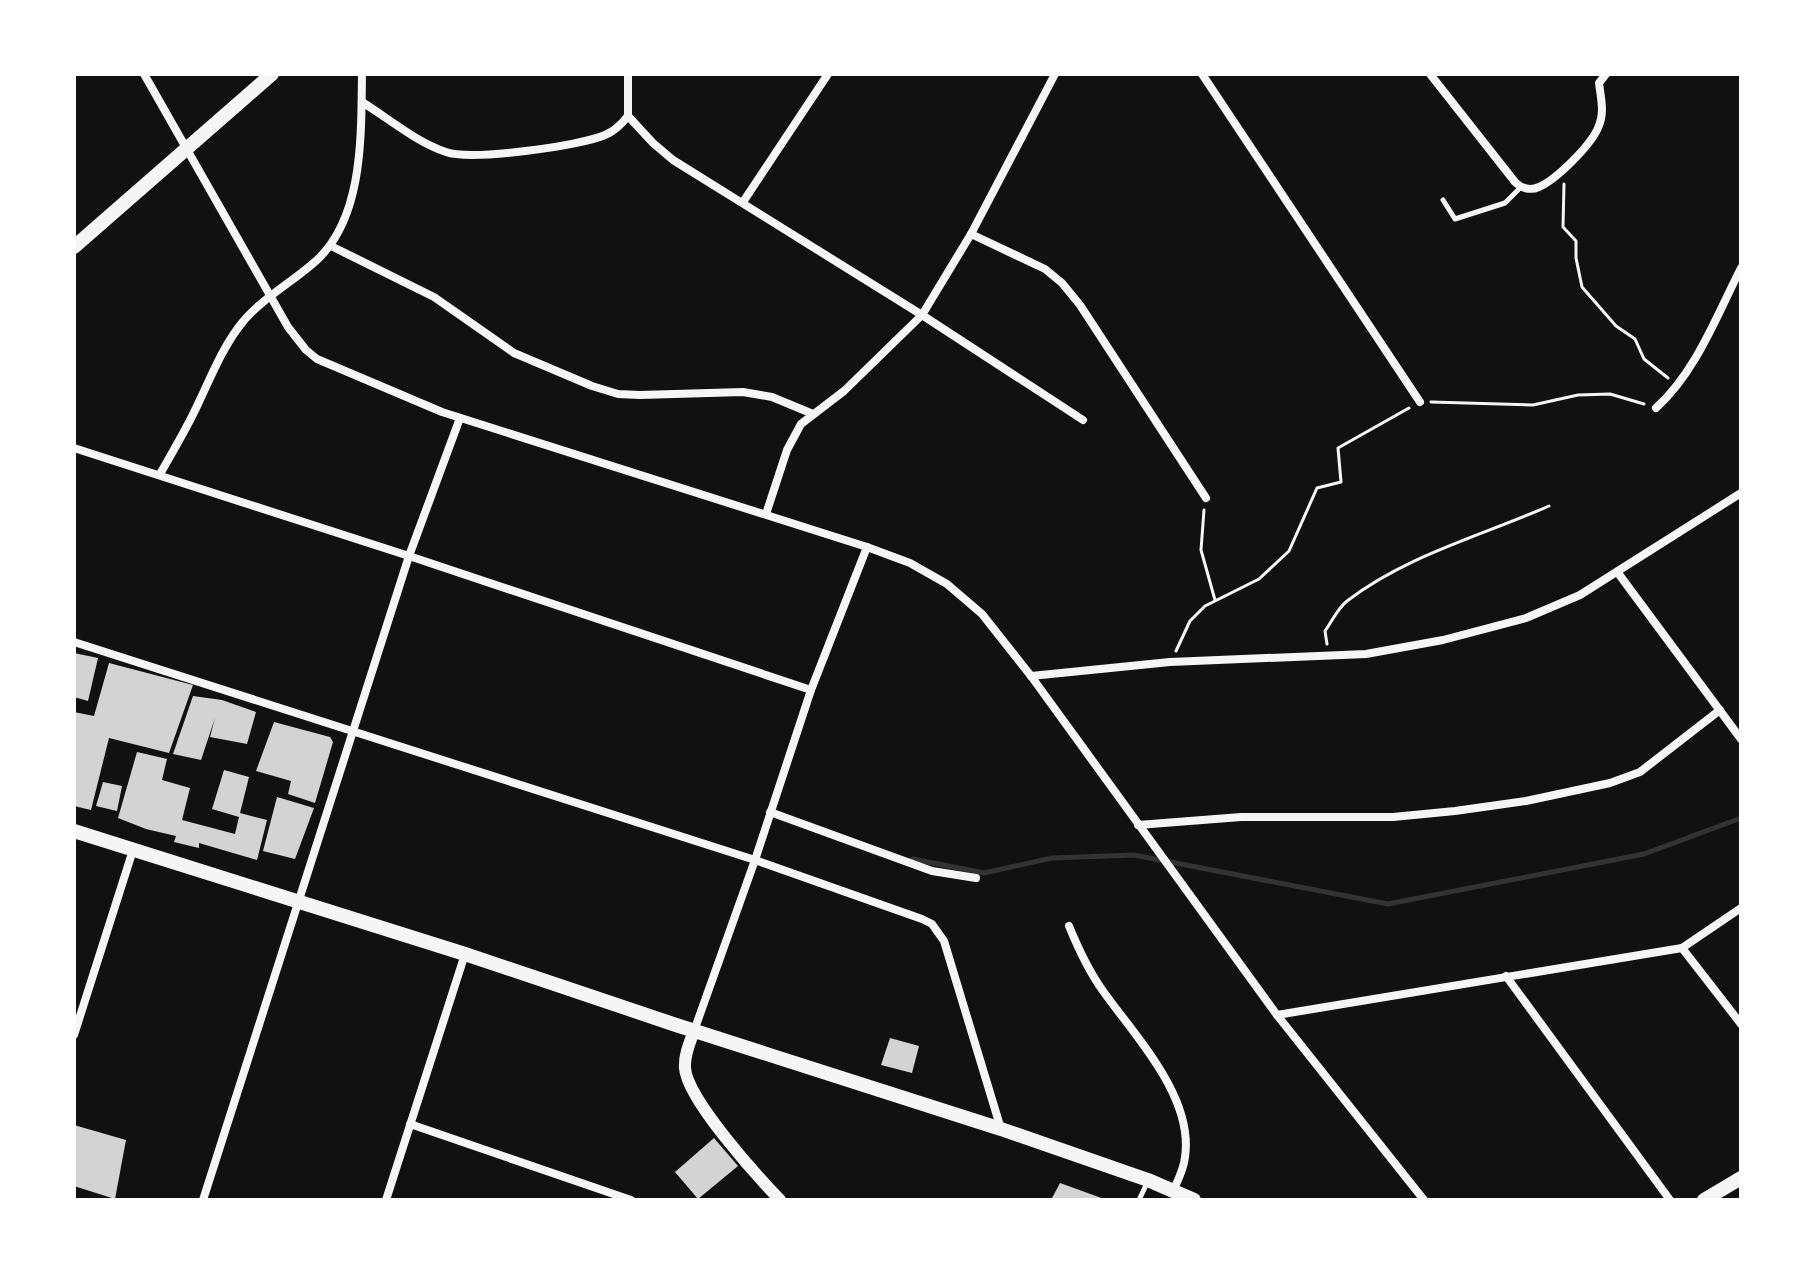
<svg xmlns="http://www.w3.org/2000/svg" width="1815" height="1274" font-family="'Noto Sans',sans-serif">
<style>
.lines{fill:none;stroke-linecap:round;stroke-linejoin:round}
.stream{stroke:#333;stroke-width:5}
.building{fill:#d3d3d3}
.path{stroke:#f5f5f5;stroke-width:3}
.service{stroke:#f5f5f5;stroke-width:5}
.minor{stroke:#f5f5f5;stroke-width:8}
.tertiary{stroke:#f5f5f5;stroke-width:12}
.secondary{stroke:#f5f5f5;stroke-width:14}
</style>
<rect width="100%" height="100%" fill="#111"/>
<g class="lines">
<polyline class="stream" points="913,859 984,873 1052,858 1134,855 1388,904 1644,854 1741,818"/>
</g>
<g class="building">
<polygon points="74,653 98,658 88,701 74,697"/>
<polygon points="109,663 193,685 169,753 109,738 91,810 74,806 74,712 94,716"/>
<polygon points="193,696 222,700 256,712 247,744 210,737 215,718 201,760 173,754"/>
<polygon points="274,722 330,737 333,742 315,803 288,794 291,781 256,771"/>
<polygon points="137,752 167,759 162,780 190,788 182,820 235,834 239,817 212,809 224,770 249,777 240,813 267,820 257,860 199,843 199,848 174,842 176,836 146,829 118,818"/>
<polygon points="103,782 122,786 117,811 96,806"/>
<polygon points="277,797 314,808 295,859 263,851"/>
<polygon points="890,1038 919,1046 912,1073 881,1065"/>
<polygon points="74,1125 126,1140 115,1199 74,1186"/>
<polygon points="714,1138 738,1166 698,1199 675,1172"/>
<polygon points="1060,1183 1107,1200 1051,1200"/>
</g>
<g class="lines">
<g class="path">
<polyline points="1564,184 1563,227 1576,241 1576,258 1582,287 1616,326 1635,339 1644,359 1668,378"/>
<polyline points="1431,402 1533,405 1578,395 1610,394 1644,404"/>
<polyline points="1204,510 1201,550 1215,600"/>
<path d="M1327,644L1325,631C1332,621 1338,608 1347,601C1407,555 1481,536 1549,506"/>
<polyline points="1176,651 1190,621 1205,606 1259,579 1289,551 1317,488 1341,482 1338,448 1409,408"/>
</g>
<g class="service">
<polyline points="1443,200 1455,219 1505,203 1521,187"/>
<polyline points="1139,1200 1148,1181"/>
</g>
<g class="minor">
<polyline points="144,74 288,327 306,350 317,359 442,412 867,547 910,563 947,584 982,614 1031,676 1277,1015 1424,1200"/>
<polyline points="628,74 628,116 653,143 673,160 922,315 1083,420"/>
<polyline points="1202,74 1420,402"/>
<path d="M1430,74L1515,182C1521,188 1530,191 1539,187C1557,179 1590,146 1598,128C1605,113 1601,99 1599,83L1606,74"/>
<path d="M362,102C388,118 416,142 446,152C471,161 580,146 605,135C615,131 621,125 628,116"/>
<polyline points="743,202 828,74"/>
<polyline points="971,234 1045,269 1062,283 1080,305 1206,498"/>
<polyline points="331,246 434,297 514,353 592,386 618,394 640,395 743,392 772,397 813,414"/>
<path d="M1656,408C1696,372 1717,315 1741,268"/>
<polyline points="74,448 409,556 811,690"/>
<path d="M160,474C173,451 187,428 198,404C210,379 221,351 238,328C258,300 292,283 317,260C364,216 361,134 362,74"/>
<polyline points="766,514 787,450 801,424 844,391 922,315 971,234 1055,74"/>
<polyline points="1618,573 1741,739"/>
<polyline points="74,642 755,860 922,919 932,924 944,941 1001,1129"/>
<polyline points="1031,676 1170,662 1366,654 1443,640 1526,618 1580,595 1741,493"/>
<polyline points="770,812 932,871 976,878"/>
<polyline points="1138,825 1241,817 1393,817 1455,811 1526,801 1610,783 1640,772 1720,710"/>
<path d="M1069,926C1078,948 1088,970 1103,991C1135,1036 1194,1097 1185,1157C1184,1169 1178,1180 1173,1191"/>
<polyline points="1682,948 1741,1024"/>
<polyline points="1506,976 1670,1200"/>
<polyline points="1277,1015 1682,948 1741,908"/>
<polyline points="694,1031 755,860 811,690 867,547"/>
<polyline points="74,1035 133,850"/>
<polyline points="410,1124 631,1200"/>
<polyline points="203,1200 409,556 460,418"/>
<polyline points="386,1200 465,954"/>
</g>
<path class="tertiary" d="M694,1031C690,1042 684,1055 685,1068C687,1099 757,1176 780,1200"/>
<g class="secondary">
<polyline points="74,247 272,74"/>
<polyline points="74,831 465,954 673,1024 1001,1129 1148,1180 1194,1200"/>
<polyline points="1704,1200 1741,1178"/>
</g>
</g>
<rect width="1815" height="1274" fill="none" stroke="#ffffff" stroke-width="152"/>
</svg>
